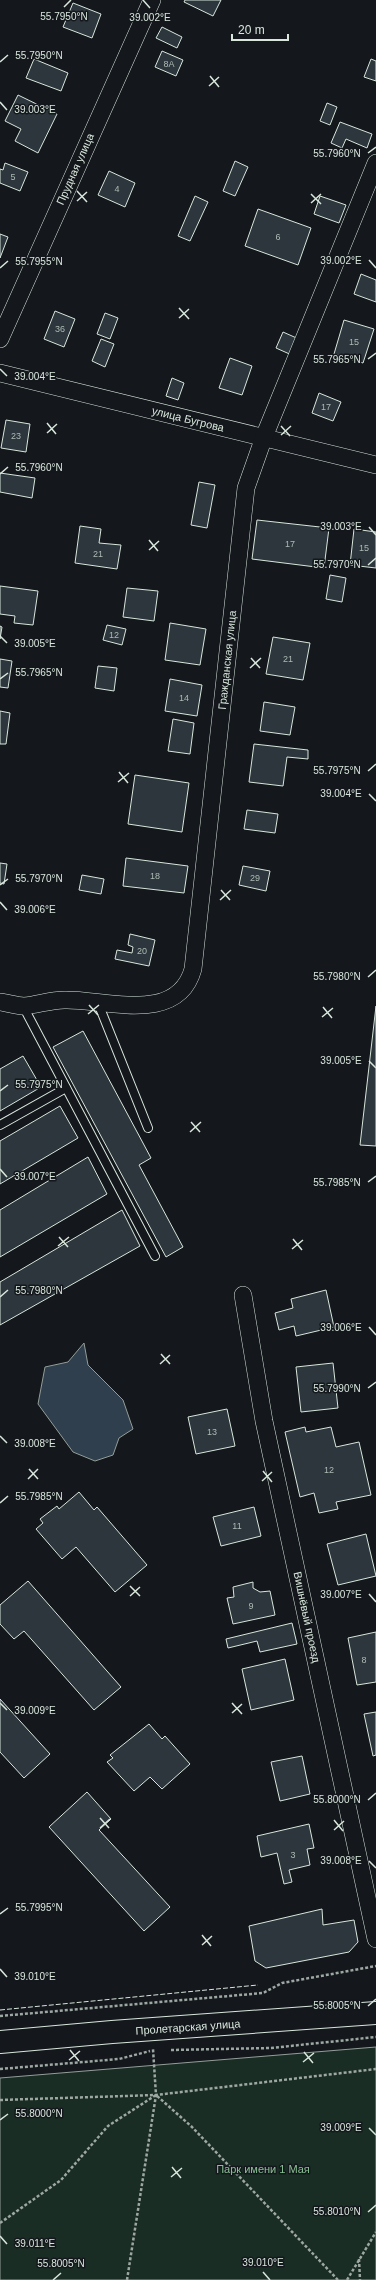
<svg xmlns="http://www.w3.org/2000/svg" width="376" height="2280" font-family="Arial,sans-serif">
<style>
.green{fill:#1a2d24;stroke:#939e99}
.water{fill:#2f3f4d;stroke:#939e99}
.building{fill:#2c363c;stroke:#d8e6dc}
.lines{fill:none;stroke-linecap:round;stroke-linejoin:round}
.lane-casing{stroke:#d8e6dc;stroke-width:10}
.street-casing{stroke:#d8e6dc;stroke-width:18}
.secondary-casing{stroke:#d8e6dc;stroke-width:24}
.path{stroke:#9da8a2;stroke-width:2.5;stroke-dasharray:3 2;stroke-linecap:butt}
.lane{stroke:#14181c;stroke-width:8}
.street{stroke:#14181c;stroke-width:17}
.secondary{stroke:#14181c;stroke-width:22}
.fence{stroke:#d8e6dc;stroke-width:1;stroke-dasharray:5 2;stroke-linecap:butt}
.ticks{fill:none;stroke:#d8e6dc;stroke-width:1.5}
.labels{text-anchor:middle;dominant-baseline:central;stroke-width:3;stroke-linejoin:round;paint-order:stroke}
.number-label{font-size:9px;fill:#adbab4}
.street-label{font-size:11px;fill:#d8e6dc;stroke:#14181c}
.park-label{font-size:11px;fill:#8ac095;stroke:#14181c}
.ticks-label{font-size:10px;text-anchor:middle;fill:#d8e6dc;stroke:#14181c;stroke-width:3;stroke-linejoin:round;paint-order:stroke}
</style>
<rect width="100%" height="100%" fill="#14181c"/>
<polygon class="green" points="376,2047 376,2280 0,2280 0,2078"/>
<polygon class="water" points="84,1343 88,1365 123,1400 133,1429 119,1438 113,1455 95,1461 73,1452 38,1404 45,1367 68,1362"/>
<g class="building">
<polygon points="185,0 221,0 213,16 184,2"/>
<polygon points="73,3 101,14 92,38 63,27"/>
<polygon points="162,27 182,37 177,48 156,38"/>
<polygon points="162,51 183,60 176,76 155,67"/>
<polygon points="34,59 68,73 61,91 26,78"/>
<polygon points="371,59 376,61 376,81 364,77"/>
<polygon points="18,95 57,114 38,153 15,141 21,129 5,121"/>
<polygon points="327,103 337,107 330,125 320,121"/>
<polygon points="340,122 372,134 367,148 346,139 342,148 331,143"/>
<polygon points="235,161 248,167 235,196 223,191"/>
<polygon points="5,163 28,172 20,191 0,183 0,169 3,170"/>
<polygon points="109,171 135,183 125,207 98,195"/>
<polygon points="195,196 208,202 190,241 178,236"/>
<polygon points="320,196 346,205 339,223 314,214"/>
<polygon points="258,209 311,228 298,265 245,246"/>
<polygon points="0,234 8,237 0,258"/>
<polygon points="361,274 376,280 376,302 354,294"/>
<polygon points="55,311 75,319 64,347 44,339"/>
<polygon points="105,313 118,318 110,339 97,334"/>
<polygon points="344,320 374,329 363,363 334,354"/>
<polygon points="283,332 301,340 294,356 276,348"/>
<polygon points="101,339 114,344 105,367 92,361"/>
<polygon points="230,358 252,366 242,395 219,388"/>
<polygon points="172,378 184,383 178,400 166,396"/>
<polygon points="319,393 341,402 333,421 312,413"/>
<polygon points="6,420 30,424 26,452 1,448"/>
<polygon points="0,473 35,478 32,498 0,492"/>
<polygon points="199,482 215,485 207,528 191,525"/>
<polygon points="257,520 329,528 324,568 252,559"/>
<polygon points="80,526 101,529 99,543 121,545 117,569 75,563"/>
<polygon points="354,529 376,532 376,568 350,565"/>
<polygon points="330,575 346,578 342,602 326,599"/>
<polygon points="0,586 38,591 33,625 14,623 15,616 0,614"/>
<polygon points="127,588 158,591 154,621 123,617"/>
<polygon points="170,623 206,629 200,665 165,660"/>
<polygon points="107,625 126,629 122,645 103,640"/>
<polygon points="0,626 2,627 0,639"/>
<polygon points="273,637 310,643 303,680 266,674"/>
<polygon points="0,659 12,661 8,688 0,687"/>
<polygon points="98,666 117,668 114,691 95,688"/>
<polygon points="170,679 202,685 197,716 165,711"/>
<polygon points="264,702 295,707 290,735 260,731"/>
<polygon points="0,711 10,713 6,744 0,744"/>
<polygon points="173,719 194,723 190,754 168,751"/>
<polygon points="254,744 308,750 308,759 287,757 283,786 249,782"/>
<polygon points="135,775 189,783 182,832 128,824"/>
<polygon points="247,810 278,814 275,833 244,829"/>
<polygon points="126,858 188,866 184,893 123,886"/>
<polygon points="0,863 7,864 4,884 0,883"/>
<polygon points="243,866 270,871 266,891 239,885"/>
<polygon points="82,875 104,879 101,894 79,890"/>
<polygon points="130,934 155,940 149,966 115,959 117,950 132,953 133,947 128,945"/>
<polygon points="376,1006 376,1146 360,1145"/>
<polygon points="83,1031 151,1158 139,1165 183,1247 166,1257 53,1047"/>
<polygon points="23,1056 41,1087 0,1111 0,1069"/>
<polygon points="60,1106 78,1138 0,1184 0,1141"/>
<polygon points="88,1157 107,1194 0,1257 0,1210"/>
<polygon points="122,1210 140,1246 0,1325 0,1282"/>
<polygon points="326,1290 334,1327 296,1336 294,1326 279,1330 275,1313 293,1308 291,1299"/>
<polygon points="333,1363 338,1408 301,1412 296,1367"/>
<polygon points="227,1409 235,1446 196,1454 188,1417"/>
<polygon points="305,1427 306,1432 331,1427 336,1447 359,1442 371,1495 336,1502 338,1509 319,1513 314,1493 300,1497 285,1432"/>
<polygon points="79,1492 94,1510 97,1507 147,1565 115,1592 76,1547 62,1559 36,1529 43,1523 40,1519 57,1506 59,1509"/>
<polygon points="254,1507 261,1536 221,1546 213,1517"/>
<polygon points="366,1534 376,1576 338,1585 327,1544"/>
<polygon points="28,1581 121,1687 94,1710 24,1631 14,1639 0,1624 0,1605"/>
<polygon points="253,1582 253,1588 260,1592 270,1591 275,1615 233,1624 227,1598 234,1597 233,1587"/>
<polygon points="292,1623 297,1644 260,1652 257,1641 228,1648 226,1639"/>
<polygon points="376,1632 376,1682 357,1685 348,1638"/>
<polygon points="285,1659 294,1700 251,1710 242,1669"/>
<polygon points="0,1699 50,1754 24,1778 0,1752"/>
<polygon points="376,1712 376,1755 373,1756 364,1714"/>
<polygon points="149,1724 162,1739 165,1736 190,1764 162,1789 150,1777 134,1791 107,1762 113,1758 110,1755"/>
<polygon points="302,1756 310,1794 280,1801 271,1762"/>
<polygon points="87,1792 111,1819 99,1830 170,1907 144,1931 49,1827"/>
<polygon points="309,1824 314,1848 307,1849 310,1865 289,1870 292,1882 284,1884 277,1853 261,1857 257,1836"/>
<polygon points="322,1909 323,1925 354,1920 358,1942 349,1952 266,1968 255,1961 249,1926"/>
</g>
<g class="lines">
<defs>
<g id="lane">
<polyline points="98,1003 148,1128"/>
<polyline points="23,1006 155,1256"/>
<polyline points="0,1125 66,1088"/>
</g>
<g id="street">
<polyline points="0,339 152,0"/>
<polyline points="0,373 376,465"/>
<path d="M0,1002C8,1003 17,1006 24,1006C38,1005 53,999 67,1000C108,1000 178,1024 193,969L246,488L264,437L376,163"/>
<polyline points="243,1295 264,1421 376,1939"/>
</g>
<polyline id="secondary" points="0,2042 112,2032 376,2013"/>
</defs>
<use href="#lane" class="lane-casing"/>
<use href="#street" class="street-casing"/>
<use href="#secondary" class="secondary-casing"/>
<g class="path">
<polyline points="0,2016 263,1993 282,1983 376,1966"/>
<polyline points="171,2050 271,2048 376,2037"/>
<polyline points="0,2069 119,2059 150,2051"/>
<polyline points="0,2100 156,2095 376,2069"/>
<polyline points="0,2223 61,2180 108,2126 156,2095 192,2127 338,2280"/>
<polyline points="359,2259 360,2280"/>
<polyline points="127,2280 156,2095 153,2049"/>
<polyline points="347,2280 376,2232"/>
</g>
<use href="#lane" class="lane"/>
<use href="#street" class="street"/>
<use href="#secondary" class="secondary"/>
<polyline class="fence" points="0,2010 258,1985"/>
</g>
<path class="ticks" d="M143,0L150,8M64,7L71,0M0,62L8,55M210,76L219,87M209,86L219,77M0,102L7,110M368,153L376,147M77,191L87,202M311,194L321,204M77,201L87,192M311,203L321,194M369,260L376,268M0,268L8,261M179,308L189,319M179,318L189,309M368,359L376,353M0,369L7,376M47,423L56,434M281,426L290,436M47,433L57,424M281,435L291,426M0,474L8,467M369,527L376,535M149,540L158,551M149,550L159,541M368,565L376,558M0,636L7,643M251,658L260,668M250,668L261,658M0,679L8,673M368,771L376,764M119,772L128,783M118,782L129,773M369,794L376,801M0,885L8,879M221,890L230,900M220,900L231,890M0,902L7,910M368,977L376,970M89,1005L98,1015M323,1007L332,1018M88,1014L99,1005M322,1017L333,1008M369,1061L376,1068M0,1091L8,1085M191,1122L200,1132M190,1132L201,1122M0,1169L7,1177M368,1182L376,1176M59,1237L68,1247M293,1239L302,1250M58,1246L69,1237M292,1249L303,1240M0,1297L8,1290M369,1327L376,1335M161,1354L170,1364M160,1364L170,1355M368,1388L376,1382M0,1436L7,1443M29,1469L38,1479M263,1471L272,1482M28,1479L38,1469M262,1481L272,1472M0,1503L8,1496M130,1586L140,1596M369,1594L376,1602M130,1596L140,1587M0,1703L7,1710M232,1703L242,1714M232,1713L242,1704M368,1800L376,1793M100,1818L109,1828M334,1820L343,1831M100,1828L110,1819M334,1830L344,1821M369,1861L376,1868M0,1914L8,1908M202,1935L211,1946M202,1945L212,1936M0,1969L7,1977M368,2006L376,1999M70,2050L79,2061M304,2052L313,2063M69,2060L80,2051M303,2062L314,2053M0,2120L8,2114M369,2128L376,2135M172,2167L181,2178M171,2177L182,2168M368,2212L376,2205M0,2236L7,2244M263,2272L270,2280M53,2280L61,2273"/>
<g class="labels">
<g class="number-label">
<text x="169" y="64">8А</text>
<text x="13" y="177">5</text>
<text x="117" y="189">4</text>
<text x="278" y="237">6</text>
<text x="60" y="329">36</text>
<text x="354" y="342">15</text>
<text x="326" y="407">17</text>
<text x="16" y="436">23</text>
<text x="290" y="544">17</text>
<text x="364" y="548">15</text>
<text x="98" y="554">21</text>
<text x="114" y="635">12</text>
<text x="288" y="659">21</text>
<text x="184" y="698">14</text>
<text x="155" y="876">18</text>
<text x="255" y="878">29</text>
<text x="142" y="951">20</text>
<text x="212" y="1432">13</text>
<text x="329" y="1470">12</text>
<text x="237" y="1526">11</text>
<text x="251" y="1606">9</text>
<text x="364" y="1660">8</text>
<text x="293" y="1855">3</text>
</g>
<g class="street-label">
<text transform="translate(75 169) rotate(-66)">Прудная улица</text>
<text transform="translate(188 419) rotate(14)">улица Бугрова</text>
<text transform="translate(227 660) rotate(-84)">Гражданская улица</text>
<text transform="translate(307 1617) rotate(78)">Вишнёвый проезд</text>
<text transform="translate(188 2027) rotate(-4)">Пролетарская улица</text>
</g>
<g class="park-label">
<text x="263" y="2169">Парк имени 1 Мая</text>
</g>
</g>
<g class="ticks-label">
<text x="64" y="20">55.7950°N</text>
<text x="150" y="21">39.002°E</text>
<text x="39" y="59">55.7950°N</text>
<text x="35" y="113">39.003°E</text>
<text x="337" y="157">55.7960°N</text>
<text x="341" y="264">39.002°E</text>
<text x="39" y="265">55.7955°N</text>
<text x="337" y="363">55.7965°N</text>
<text x="35" y="380">39.004°E</text>
<text x="39" y="471">55.7960°N</text>
<text x="341" y="530">39.003°E</text>
<text x="337" y="568">55.7970°N</text>
<text x="35" y="647">39.005°E</text>
<text x="39" y="676">55.7965°N</text>
<text x="337" y="774">55.7975°N</text>
<text x="341" y="797">39.004°E</text>
<text x="39" y="882">55.7970°N</text>
<text x="35" y="913">39.006°E</text>
<text x="337" y="980">55.7980°N</text>
<text x="341" y="1064">39.005°E</text>
<text x="39" y="1088">55.7975°N</text>
<text x="35" y="1180">39.007°E</text>
<text x="337" y="1186">55.7985°N</text>
<text x="39" y="1294">55.7980°N</text>
<text x="341" y="1331">39.006°E</text>
<text x="337" y="1392">55.7990°N</text>
<text x="35" y="1447">39.008°E</text>
<text x="39" y="1500">55.7985°N</text>
<text x="341" y="1598">39.007°E</text>
<text x="35" y="1714">39.009°E</text>
<text x="337" y="1803">55.8000°N</text>
<text x="341" y="1864">39.008°E</text>
<text x="39" y="1911">55.7995°N</text>
<text x="35" y="1980">39.010°E</text>
<text x="337" y="2009">55.8005°N</text>
<text x="39" y="2117">55.8000°N</text>
<text x="341" y="2131">39.009°E</text>
<text x="337" y="2215">55.8010°N</text>
<text x="35" y="2247">39.011°E</text>
<text x="263" y="2266">39.010°E</text>
<text x="61" y="2267">55.8005°N</text>
</g>
<path d="M232 34v6h56v-6" fill="none" stroke="#d8e6dc" stroke-width="2"/>
<text x="238" y="34" font-size="12" fill="#d8e6dc" stroke="#14181c" stroke-width="3" paint-order="stroke">20 m</text>
</svg>
